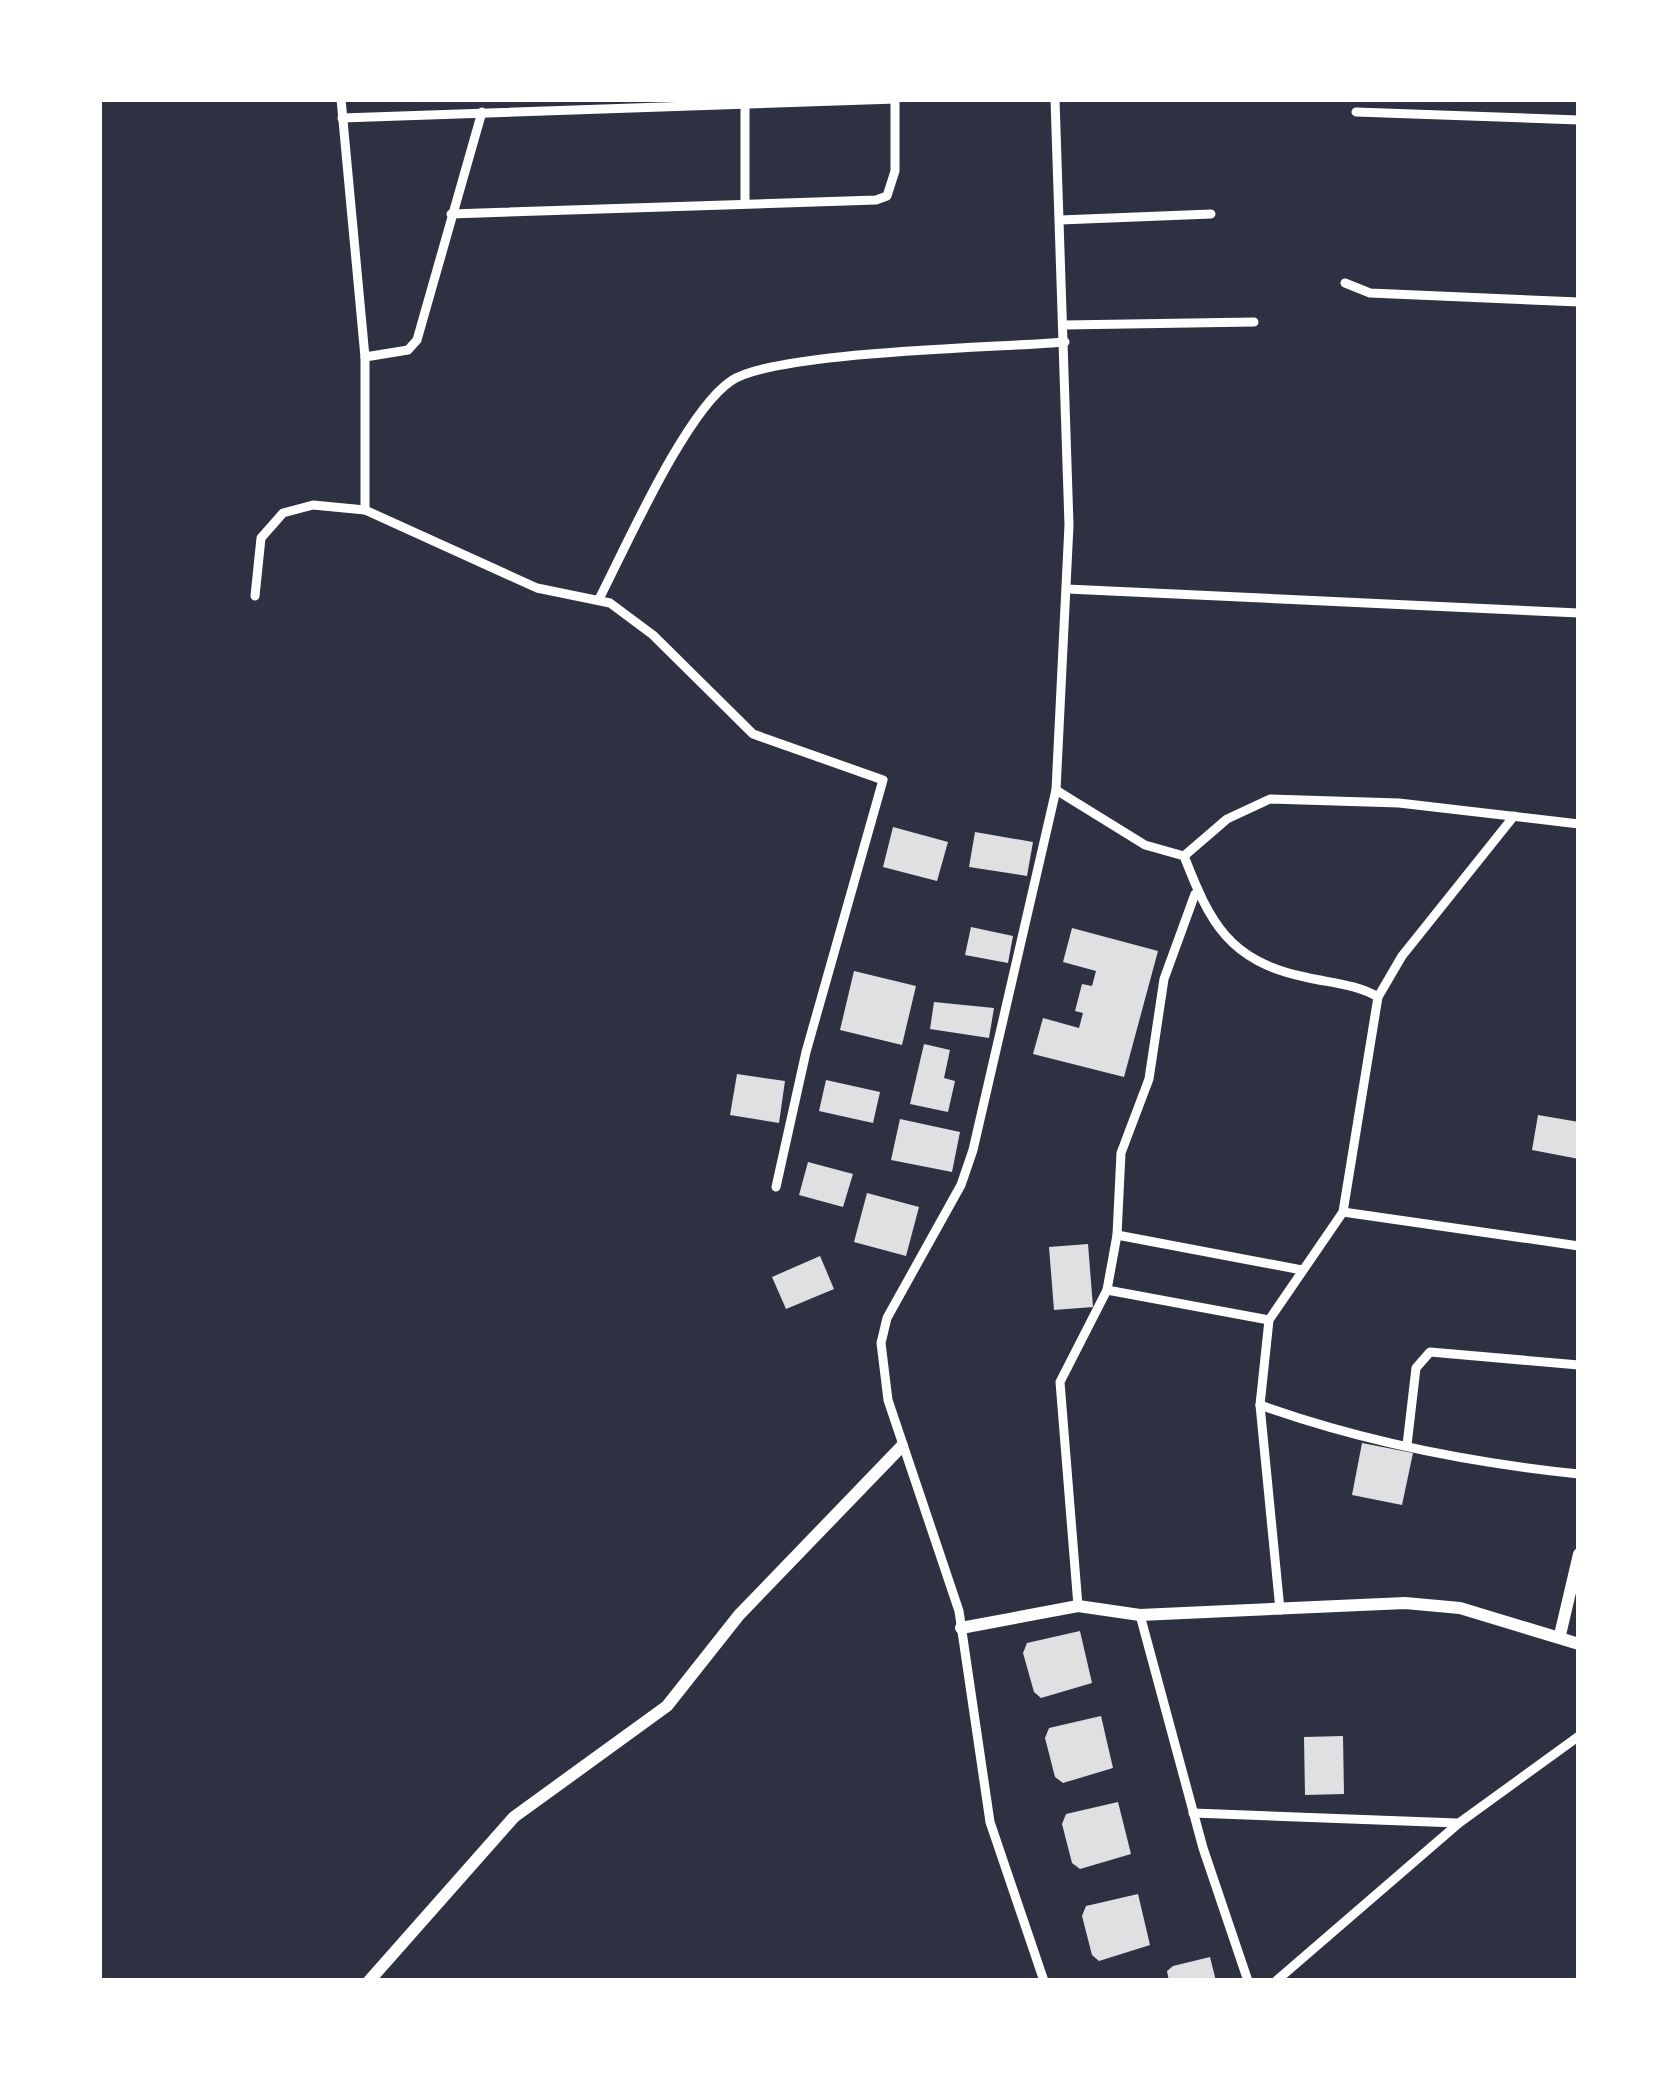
<svg xmlns="http://www.w3.org/2000/svg" width="1678" height="2080" font-family="'Roboto Condensed',sans-serif">
<style>
.building{fill:#e0e0e3}
.lines{fill:none;stroke-linecap:round;stroke-linejoin:round}
.minor{stroke:#fff;stroke-width:9}
.tertiary{stroke:#fff;stroke-width:12}
</style>
<rect width="100%" height="100%" fill="#2d3142"/>
<g class="building">
<polygon points="893,827 948,842 937,881 883,867"/>
<polygon points="975,832 1033,842 1027,876 969,867"/>
<polygon points="971,927 1013,936 1008,963 965,955"/>
<polygon points="1072,928 1158,951 1124,1077 1033,1054 1043,1018 1079,1028 1083,1013 1075,1011 1082,984 1092,986 1096,971 1063,962"/>
<polygon points="854,971 916,986 902,1045 840,1030"/>
<polygon points="934,1002 994,1008 989,1038 930,1029"/>
<polygon points="924,1044 950,1050 944,1078 955,1081 948,1112 910,1104"/>
<polygon points="737,1074 785,1081 779,1123 730,1115"/>
<polygon points="826,1080 880,1092 873,1123 819,1111"/>
<polygon points="1538,1115 1579,1122 1579,1159 1532,1150"/>
<polygon points="900,1119 960,1132 952,1172 891,1160"/>
<polygon points="808,1162 853,1174 843,1207 799,1195"/>
<polygon points="867,1193 919,1207 906,1256 854,1242"/>
<polygon points="1088,1244 1093,1307 1054,1310 1049,1247"/>
<polygon points="820,1256 834,1289 786,1309 772,1277"/>
<polygon points="1362,1443 1413,1453 1402,1505 1352,1495"/>
<polygon points="1080,1631 1092,1683 1041,1698 1034,1692 1023,1653 1027,1643"/>
<polygon points="1101,1716 1113,1768 1063,1783 1055,1777 1045,1738 1049,1728"/>
<polygon points="1343,1736 1344,1794 1305,1795 1304,1737"/>
<polygon points="1118,1802 1131,1854 1080,1869 1072,1863 1062,1824 1066,1814"/>
<polygon points="1138,1894 1150,1945 1099,1961 1092,1955 1082,1916 1086,1906"/>
<polygon points="1210,1957 1216,1981 1169,1981 1167,1971 1173,1966"/>
</g>
<g class="lines">
<g class="minor">
<polyline points="341,99 365,357 365,510"/>
<polyline points="745,105 745,203"/>
<polyline points="1356,112 1579,120"/>
<polyline points="342,118 896,99"/>
<polyline points="451,214 876,200 887,196 895,171 895,99"/>
<polyline points="1060,220 1211,214"/>
<polyline points="1345,283 1370,293 1579,302"/>
<polyline points="1064,325 1254,322"/>
<polyline points="365,357 408,350 417,340 482,112"/>
<polyline points="1067,589 1579,613"/>
<polyline points="255,596 261,538 283,513 313,505 365,510 537,588 610,603 653,635 753,734 883,780 806,1052 776,1187"/>
<path d="M599,599C626,547 685,412 731,381C775,351 999,348 1065,342"/>
<path d="M1056,790L1145,845L1184,856C1210,923 1229,961 1305,977C1330,983 1356,984 1378,997"/>
<polyline points="1184,856 1227,819 1270,799 1399,803 1579,824"/>
<polyline points="1343,1212 1579,1246"/>
<polyline points="1117,1235 1302,1270"/>
<polyline points="1107,1290 1269,1320"/>
<path d="M1260,1405C1361,1441 1472,1463 1579,1474"/>
<polyline points="1407,1445 1416,1368 1430,1352 1579,1365"/>
<polyline points="1078,1606 1060,1382 1107,1290 1117,1235 1121,1153 1149,1079 1164,979 1195,894"/>
<polyline points="1280,1610 1260,1405 1269,1320 1343,1212 1378,997 1402,956 1514,816"/>
<polyline points="1140,1615 1203,1848 1248,1981"/>
<polyline points="1193,1813 1457,1823"/>
<polyline points="1044,1981 990,1822 959,1611 888,1400 881,1343 887,1318 961,1185 973,1150 1056,790 1069,525 1055,99"/>
<polyline points="1276,1981 1459,1823 1579,1736"/>
</g>
<g class="tertiary">
<polyline points="961,1628 1078,1606 1140,1615 1405,1603 1460,1608 1579,1644"/>
<polyline points="1560,1635 1579,1554"/>
<polyline points="369,1981 514,1817 667,1706 739,1615 902,1446"/>
</g>
</g>
<rect width="1678" height="2080" fill="none" stroke="#ffffff" stroke-width="204"/>
</svg>
